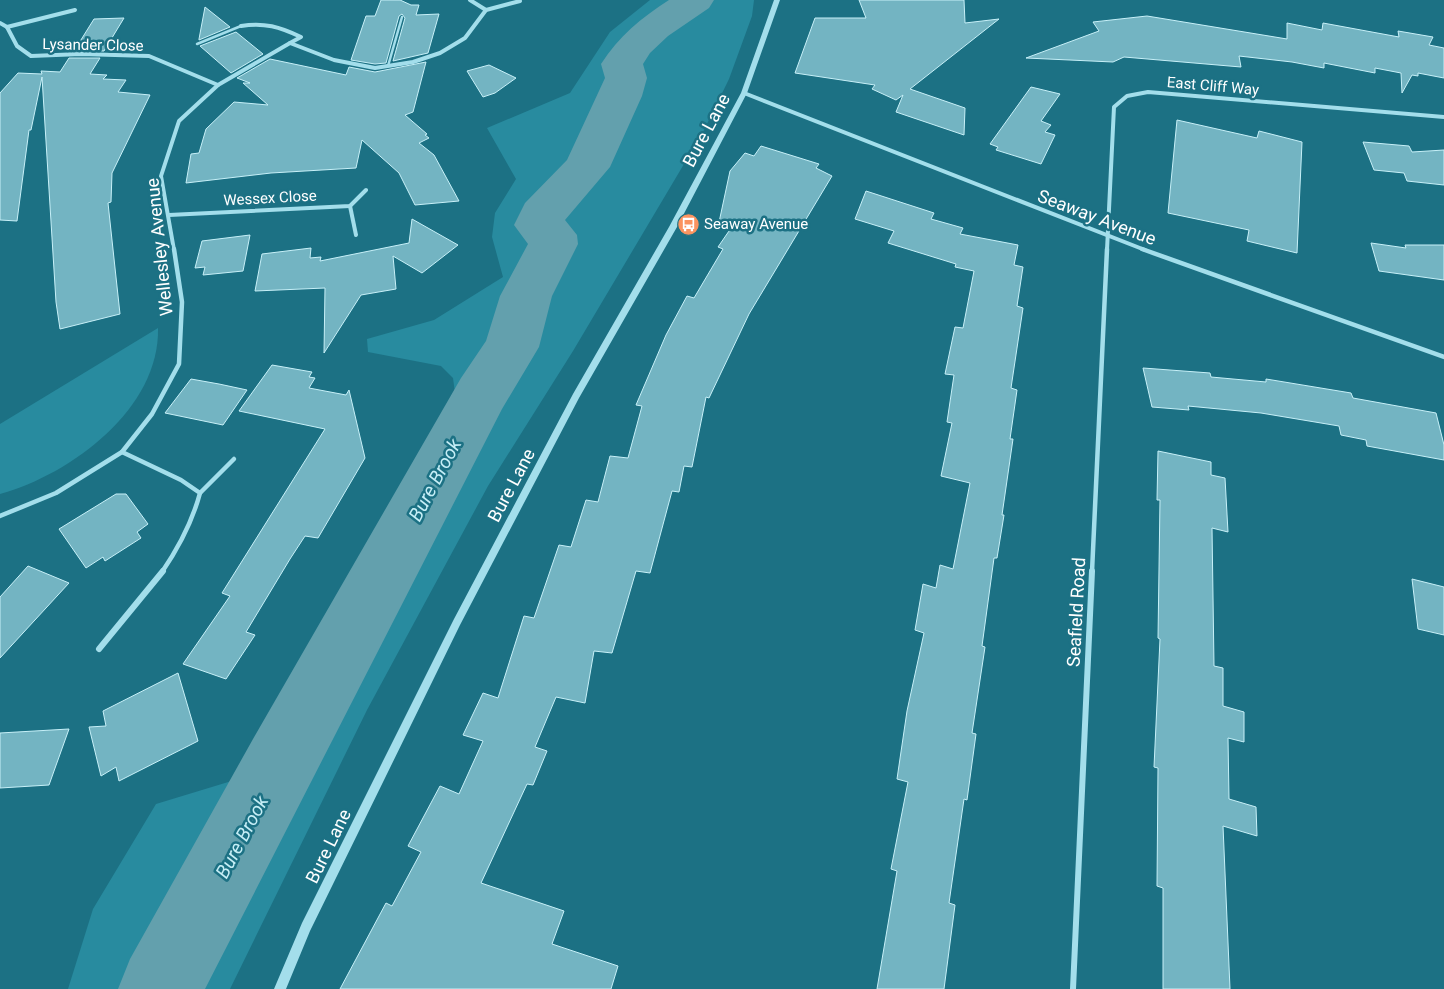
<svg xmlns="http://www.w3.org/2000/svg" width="1444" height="989" font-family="Roboto,sans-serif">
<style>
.green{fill:#288b9f}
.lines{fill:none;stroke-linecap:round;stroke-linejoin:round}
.river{fill:#63a0ad;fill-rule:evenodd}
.building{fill:#73b4c2;stroke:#c7f0f8}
.service{stroke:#a3deeb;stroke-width:2.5}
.minor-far2{stroke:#a3deeb;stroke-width:4}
.minor-far1{stroke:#a3deeb;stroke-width:4.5}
.minor{stroke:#a3deeb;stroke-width:6}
.tertiary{fill:#a3deeb;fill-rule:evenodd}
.labels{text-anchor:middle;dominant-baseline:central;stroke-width:5;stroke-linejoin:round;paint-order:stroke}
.far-street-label{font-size:15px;fill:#fff;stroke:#1c7184}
.far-poi-label{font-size:15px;fill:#fff;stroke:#1c7184;text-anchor:start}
.street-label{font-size:18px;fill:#fff;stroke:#1c7184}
.water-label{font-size:19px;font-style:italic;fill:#c6eef6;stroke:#1c7184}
</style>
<rect width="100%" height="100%" fill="#1c7184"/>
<g class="green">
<polygon points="650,0 754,0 752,16 729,79 703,132 573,351 488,486 367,710 230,989 68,989 93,909 156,804 248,776 441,444 457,408 453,378 441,366 368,352 367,339 434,320 503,277 492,237 495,213 516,179 487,128 570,93 610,32"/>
<path d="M158,328C160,408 72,474 0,494V424Z"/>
</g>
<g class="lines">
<path class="river" d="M669,0H714L709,8L668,36L650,53L643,64L647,78L642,96L610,167L565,220L577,235L578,244L552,296L539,347L502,409L205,989H118L130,959L253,739L461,378L486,341L500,296L528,244L514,225L525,203L567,160L605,78L601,64C619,36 641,18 669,0Z"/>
</g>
<g class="building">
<polygon points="381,0 400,0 411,5 419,5 416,15 439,14 428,53 393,61 405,18 402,14 399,16 386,63 375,64 351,60 366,16 375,16"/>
<polygon points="859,0 964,0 965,23 999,19 910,89 965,108 964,135 896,112 903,95 896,100 872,89 875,85 795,73 815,18 866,18"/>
<polygon points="205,7 230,27 199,40 199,39"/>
<polygon points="1147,16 1287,39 1287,23 1322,30 1323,23 1399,37 1398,31 1433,37 1429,45 1444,48 1444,78 1418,73 1418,76 1412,75 1402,93 1401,73 1375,68 1375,73 1324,63 1324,68 1292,62 1239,56 1241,67 1124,57 1113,62 1026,58 1099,31 1093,22"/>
<polygon points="124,18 104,51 74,51 94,19"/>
<polygon points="236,32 263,54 231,73 200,46"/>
<polygon points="69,58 100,58 90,74 107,75 103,79 126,80 118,92 150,95 112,173 111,202 108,203 120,314 60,329 56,302 42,77 31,130 29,130 17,221 0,220 0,93 18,73 42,74 41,71 60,72"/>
<polygon points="270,59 346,75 349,67 375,72 426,62 413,112 405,115 427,134 425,135 429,138 419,143 434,155 459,201 415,205 399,173 362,140 356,168 271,173 186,183 191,154 199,153 206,129 234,102 268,105 243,83 250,83 237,78"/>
<polygon points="489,65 516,78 495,93 483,97 467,71"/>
<polygon points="1031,87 1060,94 1041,121 1051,125 1045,132 1055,135 1041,164 996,150 998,147 990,144"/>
<polygon points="1177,120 1257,138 1259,131 1302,142 1297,253 1247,241 1249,230 1168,213"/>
<polygon points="1363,142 1409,146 1412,152 1444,150 1444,185 1407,181 1404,173 1374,170"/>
<polygon points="761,146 819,164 816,168 832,176 749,314 709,398 706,397 692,467 684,466 679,492 672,491 650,573 636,571 612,653 594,651 585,703 556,697 535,747 547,751 533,785 527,784 481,883 564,911 552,944 618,966 611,989 340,989 386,903 392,906 421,852 408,846 440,786 459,794 483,741 463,735 483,693 498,698 524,616 534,618 559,545 571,547 586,500 598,502 610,456 628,458 642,406 636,405 666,335 687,296 694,298 723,249 718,247 729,231 718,227 730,171 745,153 754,156"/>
<polygon points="866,191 934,213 931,219 963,228 960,234 1018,245 1014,265 1023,267 1017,306 1023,308 1011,388 1017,390 1010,439 1013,439 1002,515 1004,515 997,558 994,558 982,646 985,647 972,733 976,734 967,800 964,799 949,903 955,905 944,989 877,989 897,871 891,869 908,782 897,779 907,711 924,633 915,630 923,584 936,588 940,565 953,569 970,483 941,476 952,423 947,422 954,375 945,374 955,327 963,328 974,271 955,267 956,264 888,243 894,231 855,219"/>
<polygon points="412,219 458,245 422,273 393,256 396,289 361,295 324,353 325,288 255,291 262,254 311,248 310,258 321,257 320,261 409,243"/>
<polygon points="250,235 243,271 203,275 205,267 195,268 202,241"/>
<polygon points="1371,243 1406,248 1405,245 1444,245 1444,280 1379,271"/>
<polygon points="272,365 312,372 309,377 315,378 309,388 346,395 349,390 365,458 318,538 305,536 290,559 246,632 255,635 226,679 183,664 230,596 222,593 325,429 239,411"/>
<polygon points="1143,368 1210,373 1211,377 1266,382 1266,379 1351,393 1353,398 1436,413 1444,445 1444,460 1367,446 1366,440 1341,435 1339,426 1261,413 1188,406 1189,410 1152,407"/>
<polygon points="191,379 219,384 247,390 223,425 165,413"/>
<polygon points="1158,451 1211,462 1211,475 1225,478 1228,532 1212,528 1214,666 1223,668 1223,706 1244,712 1244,742 1228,738 1229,799 1256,807 1257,836 1223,826 1230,989 1163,989 1163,888 1157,886 1158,768 1154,767 1160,639 1158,638 1160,500 1157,500"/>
<polygon points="116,494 126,494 148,524 137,532 141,538 105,561 103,557 86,568 59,529"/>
<polygon points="28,566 69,583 0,658 0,597"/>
<polygon points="1412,579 1444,587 1444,635 1418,629"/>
<polygon points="178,673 198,741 119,781 116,767 101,776 89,727 106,726 103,711"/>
<polygon points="69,729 49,785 0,788 0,733"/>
</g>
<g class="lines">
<g class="service">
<polyline points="197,44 241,26"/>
<polyline points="388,66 402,17"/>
</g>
<g class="minor-far2">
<polyline points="470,0 486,10"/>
<polyline points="0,23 7,27 17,46 31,56 81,54 149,56 218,85"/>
<path d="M241,26C264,22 280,27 301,37L290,43"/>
<polyline points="7,27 75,10"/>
<polyline points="744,93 1145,250"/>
<polyline points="350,206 356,235"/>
<polyline points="169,215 350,206 366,190"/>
<polyline points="174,250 161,176 179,121 218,85 290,43 334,60 375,68 413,62 440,53 465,38 486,10 520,1"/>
<polyline points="1107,250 1114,107 1127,96 1148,92 1444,117"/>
</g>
<g class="minor-far1">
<polyline points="1142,249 1444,357"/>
<path d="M122,452L181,480L200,493C192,523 179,547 162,572"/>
<polyline points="200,493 234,459"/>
<polyline points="0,516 56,493 122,452 152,414 179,364 182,302 174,249"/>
<polyline points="1092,572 1107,249"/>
</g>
<g class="minor">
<polyline points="99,649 163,571"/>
<polyline points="1073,989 1092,571"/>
</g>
<polygon class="tertiary" points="774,0 780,0 747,93 677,227 579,398 460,625 310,931 286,989 274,989 302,923 454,619 573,394 669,227 741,93"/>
</g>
<defs>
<symbol id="bus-disc" viewBox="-11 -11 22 22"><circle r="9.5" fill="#fb9460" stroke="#1c7184"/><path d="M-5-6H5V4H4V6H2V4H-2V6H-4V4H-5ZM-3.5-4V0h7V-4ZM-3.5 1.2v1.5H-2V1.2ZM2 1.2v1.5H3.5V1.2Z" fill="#fff"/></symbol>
</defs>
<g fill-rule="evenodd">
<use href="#bus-disc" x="676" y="212" width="25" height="25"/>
</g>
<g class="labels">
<g class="far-street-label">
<text transform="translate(93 45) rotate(1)">Lysander Close</text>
<text transform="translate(1213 86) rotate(5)">East Cliff Way</text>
<text transform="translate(270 198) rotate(-3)">Wessex Close</text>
</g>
<g class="far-poi-label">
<text x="704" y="224">Seaway Avenue</text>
</g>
<g class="street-label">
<text transform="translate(706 130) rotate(-62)">Bure Lane</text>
<text transform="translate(1097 217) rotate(21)">Seaway Avenue</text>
<text transform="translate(159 247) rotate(-96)">Wellesley Avenue</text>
<text transform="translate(511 485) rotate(-62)">Bure Lane</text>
<text transform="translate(1076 612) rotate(-87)">Seafield Road</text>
<text transform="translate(328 846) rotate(-64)">Bure Lane</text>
</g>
<g class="water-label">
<text transform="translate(435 480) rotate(-62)">Bure Brook</text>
<text transform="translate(242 837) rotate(-62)">Bure Brook</text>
</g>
</g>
</svg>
